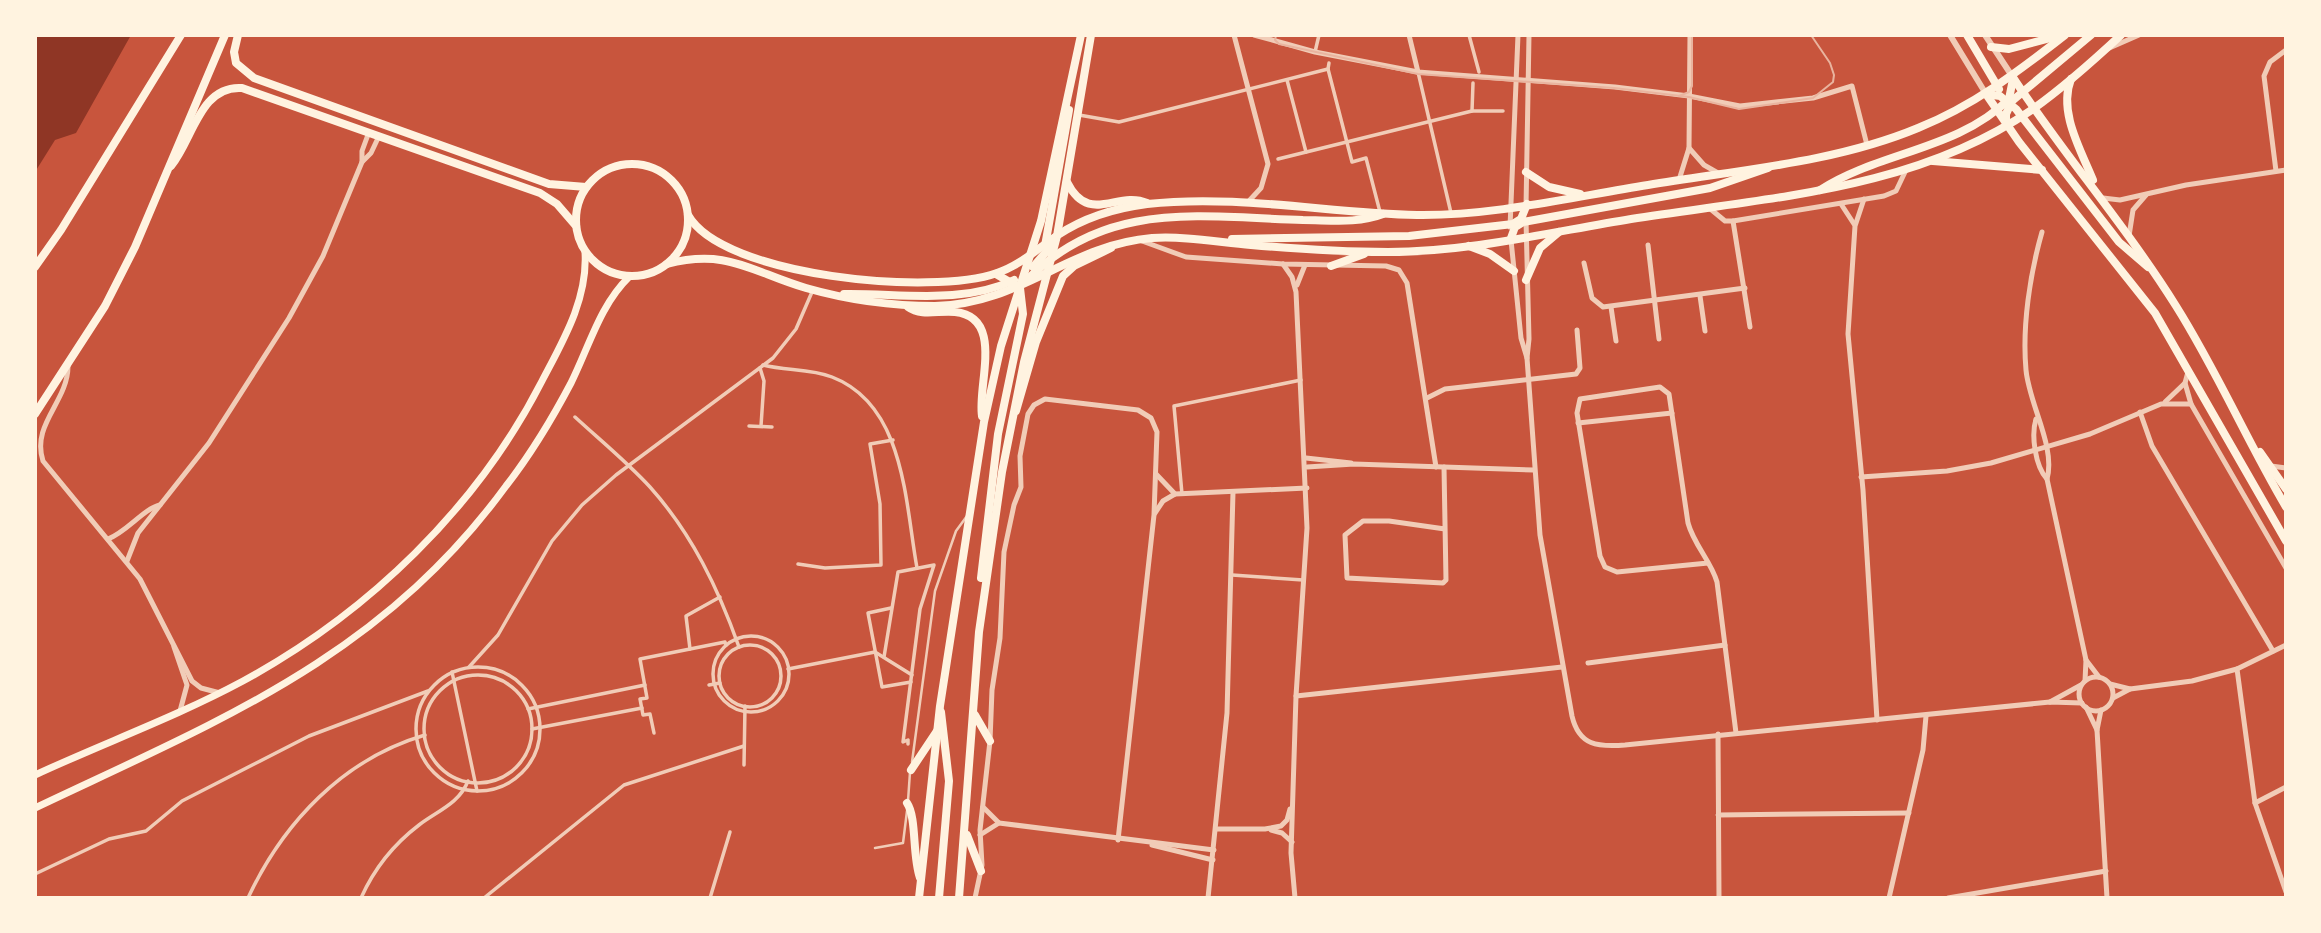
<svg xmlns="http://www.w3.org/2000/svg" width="2321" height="933" font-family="'Noto Serif',serif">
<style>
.water{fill:#8f3625}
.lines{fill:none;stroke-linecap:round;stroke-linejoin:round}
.service{stroke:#f1ccb7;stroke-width:2.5}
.pedestrian{stroke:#f1ccb7;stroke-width:3.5}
.minor{stroke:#f1ccb7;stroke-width:5}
.tertiary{stroke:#f1ccb7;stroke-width:6}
.secondary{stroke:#fff3e0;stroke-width:7}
.primary{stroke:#fff3e0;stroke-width:8}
.trunk{stroke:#fff3e0;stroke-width:8}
.tram{stroke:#e9b49f;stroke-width:2}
</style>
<rect width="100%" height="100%" fill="#c8553d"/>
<polygon class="water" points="35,35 131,35 76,133 55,140 35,172"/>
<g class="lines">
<g class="service">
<polyline points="912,762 935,591 956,531 967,516"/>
<polyline points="908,801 910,772"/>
<polyline points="875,848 903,843 907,811"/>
</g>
<g class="pedestrian">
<polyline points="1469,35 1479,72"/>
<polyline points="1315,52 1319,35"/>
<polyline points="1329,63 1328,69 1352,162 1366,158 1380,212"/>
<polyline points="1418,72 1451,213"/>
<polyline points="1287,80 1306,152"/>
<polyline points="1472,111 1473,83"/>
<polyline points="1079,115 1119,122 1328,69"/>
<polyline points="1278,159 1472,111 1503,111"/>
<path d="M763,365C786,371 810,368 832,377C905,405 905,502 917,568"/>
<polyline points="760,368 764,381 761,426"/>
<path d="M575,417C600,440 627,462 650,487C692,534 718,588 739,647"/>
<polyline points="749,426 772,427"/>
<polyline points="1182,494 1174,406 1301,380"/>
<polyline points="798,564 825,568 881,565 880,504 870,444 893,440"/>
<polyline points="1232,575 1303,580"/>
<polyline points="891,608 868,613 882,687 911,682"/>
<circle cx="751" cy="674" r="38"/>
<circle cx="750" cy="676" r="31"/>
<polyline points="690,649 686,616 720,597"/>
<polyline points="884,657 898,572 934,565 920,609 903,742 908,740 908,744"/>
<circle cx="478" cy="729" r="62"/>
<polyline points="469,667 498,635 552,541 582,505 616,475 773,358 796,329 812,292"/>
<polyline points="788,669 875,652 912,675"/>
<polyline points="452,672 477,791"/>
<circle cx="478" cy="729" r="54"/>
<polyline points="709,685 720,683"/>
<polyline points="528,709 645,685"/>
<polyline points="532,729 642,708"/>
<polyline points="654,733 650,714 643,715 640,699 647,698 640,659 725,642 726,645"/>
<polyline points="744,765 745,706"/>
<polyline points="35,874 109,839 146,831 182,801 309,736 428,691"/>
<path d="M248,898C283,823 343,759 425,735"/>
<path d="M361,898C374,869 394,844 419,825C437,811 459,804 468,781"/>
<polyline points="484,898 624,785 744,746"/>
<polyline points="710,898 730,832"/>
</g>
<g class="minor">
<polyline points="1234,35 1268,164 1261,188 1248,202"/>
<polyline points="1254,35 1315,52 1418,72 1615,87 1689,96 1740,106 1813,98 1852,86 1867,145"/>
<polyline points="1409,35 1418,72"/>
<polyline points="2107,49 2139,35"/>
<polyline points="1689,148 1704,165 1718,173"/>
<polyline points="362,162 371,153 379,136"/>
<polyline points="2276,171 2264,76 2270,62 2286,50"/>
<polyline points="1679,180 1689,148 1690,35"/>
<polyline points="2103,198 2120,200 2186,185 2286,170"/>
<polyline points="1864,199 1855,226 1848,334 1863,490 1877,720"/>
<polyline points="1841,204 1854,224"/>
<polyline points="1526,207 1529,35"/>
<polyline points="1708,207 1725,221 1733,221 1884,196 1896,191 1906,170"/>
<path d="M1526,220L1529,339L1527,358L1540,535L1572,716C1579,746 1598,747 1625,745L2050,702L2082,703"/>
<polyline points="1733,221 1750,327"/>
<polyline points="1510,227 1518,35"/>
<path d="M2042,232C2030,274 2022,326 2026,370C2029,404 2056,447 2047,479"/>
<polyline points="2129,236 2133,210 2146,195"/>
<polyline points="1511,240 1521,338 1527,358"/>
<polyline points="1142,241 1186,257 1283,264 1386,266 1399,270 1407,283 1436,467"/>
<polyline points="1648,245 1659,339"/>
<polyline points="1584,263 1592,298 1603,307 1745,288"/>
<polyline points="1283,264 1292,277 1296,292 1307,528 1296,696 1291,853 1295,898"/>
<polyline points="1297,285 1305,265"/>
<polyline points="1700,296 1705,331"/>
<polyline points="1611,307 1616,341"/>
<path d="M68,366C68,402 31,424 43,461L140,579L192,681L201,688L220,693"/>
<polyline points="2188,372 2185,383 2191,404 2286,568"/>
<polyline points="1427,398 1445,389 1576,374 1580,368 1577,330"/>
<polyline points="2165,402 2185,383"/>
<polyline points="2140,412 2152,446 2273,651"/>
<path d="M2036,419C2031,435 2035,466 2047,479L2086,660L2085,681"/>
<polyline points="1578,423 1672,413"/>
<polyline points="1306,458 1351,463"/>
<polyline points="2271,466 2286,468"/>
<polyline points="1307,467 1354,464 1534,470"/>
<polyline points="1444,467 1446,580 1443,583 1347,578 1345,535 1363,521 1389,521 1445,529"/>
<polyline points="1156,474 1175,494"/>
<polyline points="1861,477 1947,471 1991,463 2090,434 2161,404 2191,404"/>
<polyline points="1155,513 1163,501 1175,494 1307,488"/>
<path d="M108,539C128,531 143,509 160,505"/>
<polyline points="127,561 138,533 209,443 289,318 323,256 362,162 362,151 369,132"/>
<path d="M1708,563L1617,572L1605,567L1600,556L1577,413L1580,399L1660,387L1669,394L1688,523C1694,545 1711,561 1717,582L1736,733"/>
<polyline points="174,647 187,685 180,711"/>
<polyline points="2086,660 2099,677"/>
<polyline points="1588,663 1725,645"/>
<polyline points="2237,669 2255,803 2286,892"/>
<circle cx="2096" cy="694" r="17"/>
<polyline points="2110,684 2130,689 2192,681 2237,669 2286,645"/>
<polyline points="1296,696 1562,667"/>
<polyline points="2113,698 2130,689"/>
<polyline points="2050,702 2081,685"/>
<polyline points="2086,707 2097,730 2107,898"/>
<polyline points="2097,730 2101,710"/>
<polyline points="1718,734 1719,898"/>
<polyline points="2255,803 2286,787"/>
<polyline points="983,807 999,823 1214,850"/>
<polyline points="1718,815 1909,813"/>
<polyline points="1216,829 1265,829 1281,826 1287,820 1290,809"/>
<polyline points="1271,830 1282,833 1292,842"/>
<polyline points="980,835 999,823"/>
<polyline points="1152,845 1213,860"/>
<polyline points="975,898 982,865 980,830 990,741 992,690 1000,638 1004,552 1014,505 1021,487 1020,456 1028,414 1034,405 1045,399 1138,410 1151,418 1157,432 1154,515 1118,840"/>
<polyline points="1208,898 1227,713 1233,492"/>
<polyline points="1889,898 1923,750 1926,716"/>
<polyline points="1948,898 2106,871"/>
</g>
<g class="tertiary">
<polyline points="1950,35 1986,94"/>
<polyline points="1985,35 2012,76"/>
</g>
<g class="secondary">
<path d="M35,775C104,743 176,717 243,681C368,613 477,508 542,381C563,341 588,299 585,252"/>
<path d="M35,808C220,720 380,658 506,486C531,454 552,419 571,383C589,347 600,305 629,277"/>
</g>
<g class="primary">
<polyline points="238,35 234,52 236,63 254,78 549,184 586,187"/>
<polyline points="1967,35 1999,89"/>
<polyline points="1991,47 2009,49 2062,35"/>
<path d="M2012,76C2064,155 2126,226 2176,306C2217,371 2247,441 2286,507"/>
<path d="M2071,79C2058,112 2081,150 2093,180"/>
<polyline points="1986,94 2019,142 2155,313 2286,541"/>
<polyline points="1986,94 2000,96 2016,109 2119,242 2148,267"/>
<polyline points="2006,125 2006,114 2012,101 2091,35"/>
<polyline points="1933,161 2042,170"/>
<circle cx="632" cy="220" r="56"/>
<path d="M171,166C193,139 200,85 242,88L540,193L557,204L576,226"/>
<polyline points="1526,172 1549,187 1580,194"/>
<path d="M1067,182C1089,226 1117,190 1147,203"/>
<path d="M1820,190C1878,152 1958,150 2009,99L2013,79"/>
<path d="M688,215C723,277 933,296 997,273C1021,265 1038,248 1058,235C1085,217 1116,208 1147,204C1236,194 1328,213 1417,215C1493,216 1572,197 1648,185C1737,170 1834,163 1918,128C1973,106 2019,71 2065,35"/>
<polyline points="1511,238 1515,227 1523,222 1710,188 1768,168"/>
<polyline points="1232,239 1409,236 1513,224 1521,219 1527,204"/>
<polyline points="1045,246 1069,110"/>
<polyline points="1469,246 1490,254 1514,271"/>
<path d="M667,264C727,248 752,272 806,288C848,300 891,306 935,306C1022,304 1068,245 1152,238C1185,236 1217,242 1251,245C1296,249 1343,252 1388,252C1469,252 1551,232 1631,219C1769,197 1913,191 2033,109C2064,87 2093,61 2121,35"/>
<polyline points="1331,266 1364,254"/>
<polyline points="1033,267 1052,245"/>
<polyline points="1526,280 1540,248 1559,232"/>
<path d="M1024,283C1104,199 1198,217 1303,220C1330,220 1357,224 1383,214"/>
<path d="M844,294C900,293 961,305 1014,280"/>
<path d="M908,307C922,317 939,310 955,312C1005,317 977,385 982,416"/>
<polyline points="1016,411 1036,342 1063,276 1074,266 1111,248"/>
<polyline points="2260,452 2286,489"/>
<polyline points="981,578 998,434 1023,314 1020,288 996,274"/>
<polyline points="975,715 990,741"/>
<polyline points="911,770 937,731"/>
<path d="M907,803C917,818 912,855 920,878"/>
<polyline points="967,835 981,871"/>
<polyline points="919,898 940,706 984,422 1001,346 1041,221 1081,35"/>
<polyline points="939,898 949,781 941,712"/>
<polyline points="959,898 979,632 1002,472 1024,362 1057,236 1091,35"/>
</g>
<g class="trunk">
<polyline points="35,267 61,230 181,35"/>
<polyline points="35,414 105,306 135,247 225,35"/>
</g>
<g class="tram">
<polyline points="1276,35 1275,40 1279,44 1418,74 1614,88 1689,97 1739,109 1813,98 1833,82 1834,75 1830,63 1811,35"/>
<polyline points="1679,96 1689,92 1692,86 1692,35"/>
</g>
</g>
<rect width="2321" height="933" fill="none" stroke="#fff3e0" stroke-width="74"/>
</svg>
